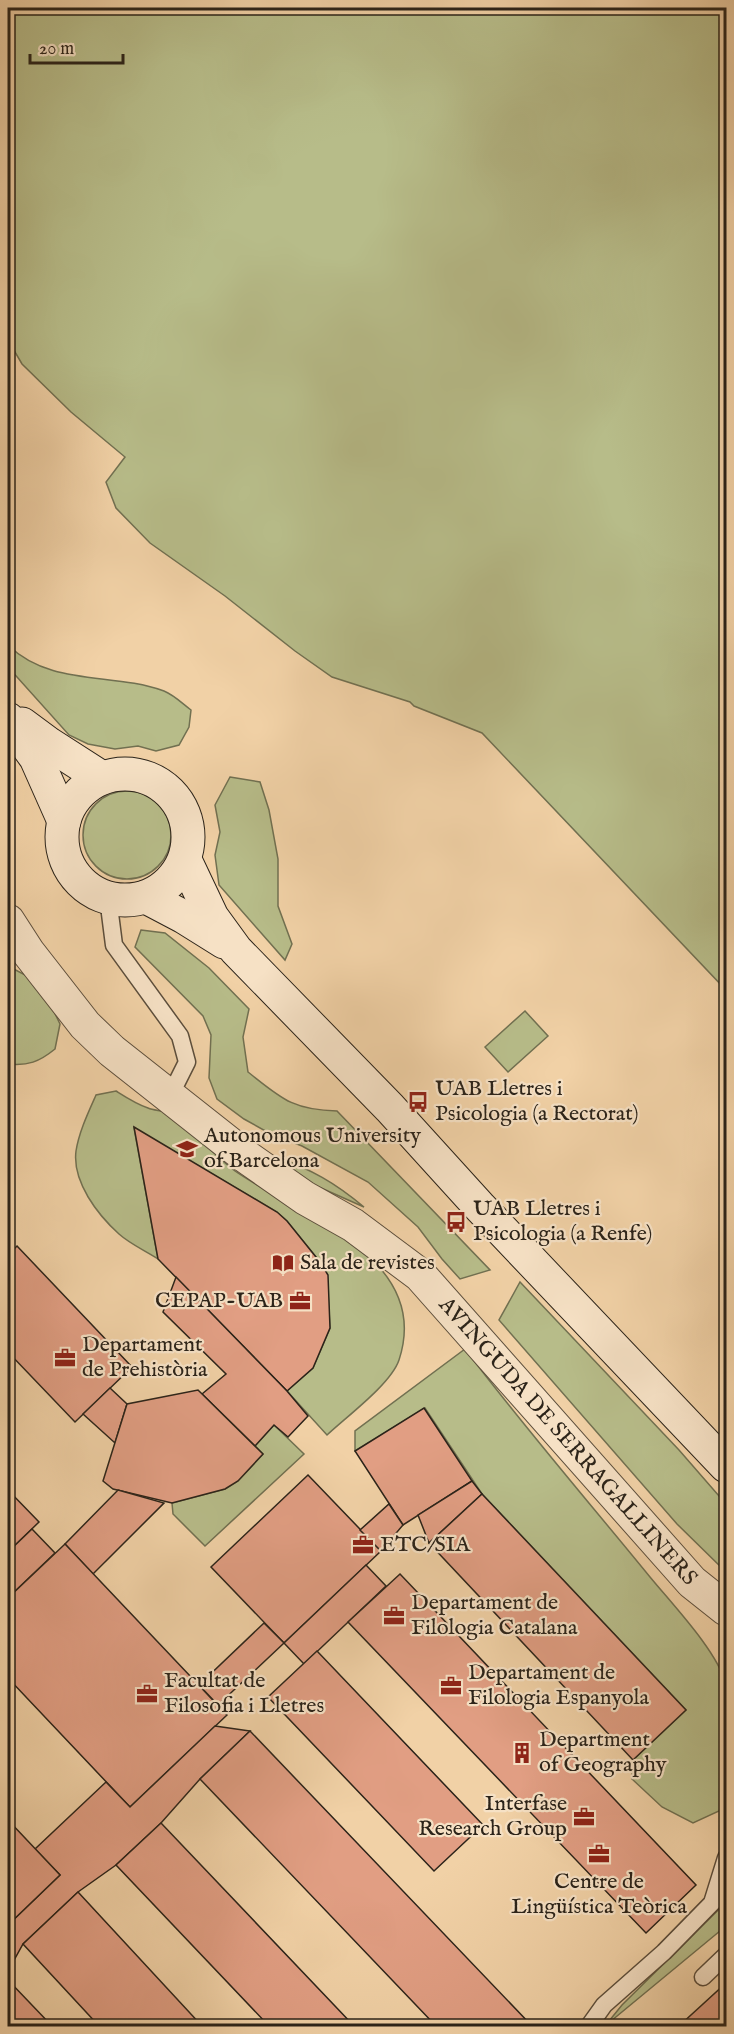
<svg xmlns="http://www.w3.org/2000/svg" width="734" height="2034" font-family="'IM FELL English',serif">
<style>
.green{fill:#b7bc89;stroke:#717051;stroke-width:1.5}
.building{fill:#e19e83;stroke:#2b2319;stroke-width:1.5}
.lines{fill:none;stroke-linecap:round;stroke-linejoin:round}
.lane-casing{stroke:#5c4e3c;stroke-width:19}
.street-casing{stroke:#5c4e3c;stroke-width:35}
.secondary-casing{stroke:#2b2319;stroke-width:35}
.lane{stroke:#f6e1c5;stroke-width:16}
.street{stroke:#f6e1c5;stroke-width:33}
.secondary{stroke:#f6e1c5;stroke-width:33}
.labels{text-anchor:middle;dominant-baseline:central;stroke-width:4.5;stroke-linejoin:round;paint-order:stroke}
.poi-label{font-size:22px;fill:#2b2319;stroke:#f6e1c5;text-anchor:start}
.street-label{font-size:22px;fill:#2b2319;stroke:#f6e1c5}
</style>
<rect width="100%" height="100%" fill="#f1d1a6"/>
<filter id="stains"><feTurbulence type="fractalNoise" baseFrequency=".00333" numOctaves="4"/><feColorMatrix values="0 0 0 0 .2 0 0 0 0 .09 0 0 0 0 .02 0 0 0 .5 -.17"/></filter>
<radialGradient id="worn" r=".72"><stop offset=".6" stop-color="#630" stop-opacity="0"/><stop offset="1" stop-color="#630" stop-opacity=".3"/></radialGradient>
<g class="green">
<polygon points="8,8 726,8 726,990 482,733 414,706 410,702 332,677 295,651 225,596 150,543 116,508 106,482 125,457 71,412 22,364 8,340"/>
<path d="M8,645C51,687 112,672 164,691C174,695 183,704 191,710L189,727L179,745L156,751L138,746L115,749L88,744L69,735L8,667Z"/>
<polygon points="230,777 260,782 269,810 278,859 278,906 292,944 285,960 219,885 215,855 220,832 215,805"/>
<circle cx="127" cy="835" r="44"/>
<path d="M141,930L165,933L209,968L249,1009L243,1037L248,1072C281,1098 292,1110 337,1111L490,1270L460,1279L442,1259L418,1227L368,1182L302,1146L269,1133L244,1119L217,1099L209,1078L211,1035L203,1016L135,947Z"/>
<path d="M8,966L31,978L47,997L60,1024L55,1049C39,1062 28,1066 8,1064Z"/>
<polygon points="525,1011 548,1036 508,1072 485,1047"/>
<path d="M116,1091C127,1098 136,1104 148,1108C155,1111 164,1110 170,1114C194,1130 212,1154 235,1171C299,1216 433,1257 399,1360C391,1384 346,1417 327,1435L287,1391L313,1368L330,1328L327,1275L320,1262L287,1221L277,1212L134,1128L158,1259C146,1251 130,1244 119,1234C98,1215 72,1182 76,1151C79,1132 88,1113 96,1095Z"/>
<path d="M275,1156C312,1170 334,1182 364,1207L303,1180Z"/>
<polygon points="520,1282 679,1450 726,1504 726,1572 677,1524 499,1320"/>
<path d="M465,1349C524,1427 588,1501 650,1577C673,1605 717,1651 726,1684V1795L719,1811L693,1823L662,1807L632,1779L633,1760L686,1710L482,1494L425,1408L355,1451V1431Z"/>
<polygon points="274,1425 304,1454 205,1546 173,1514 172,1503 225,1489 238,1481 263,1454 255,1446"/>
<polygon points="726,1890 726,1926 605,2026 622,2005 718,1910"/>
</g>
<g class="building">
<polygon points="134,1127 277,1212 287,1221 320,1262 328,1275 330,1328 313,1368 287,1391 158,1259"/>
<polygon points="17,1246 132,1367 75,1422 8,1352 8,1255"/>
<polygon points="176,1277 287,1391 308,1416 288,1437 274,1425 255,1446 202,1394 226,1374 163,1312"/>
<polygon points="110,1388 127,1404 115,1443 83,1414"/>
<polygon points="198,1390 263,1454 238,1481 225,1489 172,1503 113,1489 103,1481 127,1404"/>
<polygon points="424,1408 472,1481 403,1525 355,1451"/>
<polygon points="308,1475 381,1551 284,1643 211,1567"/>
<polygon points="472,1481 482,1494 429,1543 418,1515"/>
<polygon points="8,1490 39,1522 8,1552"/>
<polygon points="118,1490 164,1503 93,1574 65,1544"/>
<polygon points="482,1494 686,1710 633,1760 429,1543"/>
<polygon points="389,1504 403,1525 381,1551 360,1530"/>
<polygon points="32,1529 55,1553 11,1595 8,1591 8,1552"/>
<polygon points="65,1544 227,1715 130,1807 8,1678 8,1598"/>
<polygon points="366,1565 386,1586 304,1664 284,1643"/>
<polygon points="400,1574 696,1885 646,1933 348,1622"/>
<polygon points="264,1623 284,1643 218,1705 199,1685"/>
<polygon points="317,1651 483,1825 434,1871 268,1697"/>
<polygon points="215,1726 250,1731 200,1779 161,1823 116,1865 78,1892 23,1944 8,1971 8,1925 60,1875 35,1849 106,1782 130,1807"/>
<polygon points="250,1731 532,2026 436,2026 200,1779"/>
<polygon points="8,1820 60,1875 8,1925"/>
<polygon points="161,1823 354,2026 269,2026 116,1865"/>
<polygon points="78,1892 202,2026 99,2026 23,1944"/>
<polygon points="8,1980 52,2026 8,2026"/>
<polygon points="726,1983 726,2026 679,2026"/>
</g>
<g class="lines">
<defs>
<g id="lane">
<polyline points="108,898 114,945 180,1036 187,1062 177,1082 167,1094"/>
<polyline points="703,1977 726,1955"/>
<polyline points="589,2026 604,2005 664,1952 712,1903 726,1858"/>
</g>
<g id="street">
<path id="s1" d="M8,921L28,952L85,1025L112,1051L245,1156L305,1198L353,1225L420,1275L692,1582L726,1609"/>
</g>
<g id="secondary">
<polyline points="8,719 36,758 64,821"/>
<polyline points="22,724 49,744 102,778"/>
<circle cx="125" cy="837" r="63"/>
<polyline points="185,860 212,917 236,950 390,1108 479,1206 726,1466"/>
<polyline points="146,897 184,917 224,942"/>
</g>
</defs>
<use href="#lane" class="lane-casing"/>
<use href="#street" class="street-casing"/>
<use href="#secondary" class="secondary-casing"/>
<use href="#lane" class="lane"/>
<use href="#street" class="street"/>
<use href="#secondary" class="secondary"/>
</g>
<defs>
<symbol id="bus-bare" viewBox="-9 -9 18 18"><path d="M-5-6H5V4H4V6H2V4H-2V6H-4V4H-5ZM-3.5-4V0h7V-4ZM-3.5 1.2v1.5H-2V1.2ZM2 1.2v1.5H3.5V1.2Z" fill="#8f2418" stroke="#f6e1c5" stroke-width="2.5" paint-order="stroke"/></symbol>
<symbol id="university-bare" viewBox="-9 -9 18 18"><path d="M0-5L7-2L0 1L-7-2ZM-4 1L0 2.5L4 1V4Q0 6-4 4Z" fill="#8f2418" stroke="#f6e1c5" stroke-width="2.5" paint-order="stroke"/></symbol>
<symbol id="library-bare" viewBox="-9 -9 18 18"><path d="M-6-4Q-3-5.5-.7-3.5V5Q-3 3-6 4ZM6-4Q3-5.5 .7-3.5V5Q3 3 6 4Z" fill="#8f2418" stroke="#f6e1c5" stroke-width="2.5" paint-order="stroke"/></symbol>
<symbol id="office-bare" viewBox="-9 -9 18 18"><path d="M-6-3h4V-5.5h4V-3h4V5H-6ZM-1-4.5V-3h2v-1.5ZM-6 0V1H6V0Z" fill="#8f2418" stroke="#f6e1c5" stroke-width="2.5" paint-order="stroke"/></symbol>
<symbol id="building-bare" viewBox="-9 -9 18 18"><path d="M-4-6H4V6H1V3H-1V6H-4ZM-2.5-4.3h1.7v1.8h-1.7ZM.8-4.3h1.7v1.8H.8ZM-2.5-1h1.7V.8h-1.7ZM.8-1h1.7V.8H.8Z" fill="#8f2418" stroke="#f6e1c5" stroke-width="2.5" paint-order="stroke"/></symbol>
</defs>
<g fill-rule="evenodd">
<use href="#bus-bare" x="403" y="1087" width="30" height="30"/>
<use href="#university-bare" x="172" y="1134" width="30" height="30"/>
<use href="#bus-bare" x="441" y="1207" width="30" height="30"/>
<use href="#library-bare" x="268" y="1248" width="30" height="30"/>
<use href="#office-bare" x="285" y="1286" width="30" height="30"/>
<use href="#office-bare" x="50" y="1343" width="30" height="30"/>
<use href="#office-bare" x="348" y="1530" width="30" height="30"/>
<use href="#office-bare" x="379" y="1601" width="30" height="30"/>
<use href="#office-bare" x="436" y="1671" width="30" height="30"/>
<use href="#office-bare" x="132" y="1679" width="30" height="30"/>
<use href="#building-bare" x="507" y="1738" width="30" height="30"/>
<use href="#office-bare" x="569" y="1802" width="30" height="30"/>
<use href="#office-bare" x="584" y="1839" width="30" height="30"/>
</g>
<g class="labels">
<g class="poi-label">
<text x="435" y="1089">UAB Lletres i<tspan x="435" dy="25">Psicologia (a Rectorat)</tspan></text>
<text x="204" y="1136">Autonomous University<tspan x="204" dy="25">of Barcelona</tspan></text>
<text x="473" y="1209">UAB Lletres i<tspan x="473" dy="25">Psicologia (a Renfe)</tspan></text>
<text x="300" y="1263">Sala de revistes</text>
<text x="283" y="1301" text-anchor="end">CEPAP-UAB</text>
<text x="82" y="1345">Departament<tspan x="82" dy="25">de Prehistòria</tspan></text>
<text x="380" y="1545">ETC/SIA</text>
<text x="411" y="1603">Departament de<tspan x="411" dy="25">Filologia Catalana</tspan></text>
<text x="468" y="1673">Departament de<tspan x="468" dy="25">Filologia Espanyola</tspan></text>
<text x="164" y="1681">Facultat de<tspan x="164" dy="25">Filosofia i Lletres</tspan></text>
<text x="539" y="1740">Department<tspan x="539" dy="25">of Geography</tspan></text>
<text x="567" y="1804" text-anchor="end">Interfase<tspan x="567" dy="25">Research Group</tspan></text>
<text x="599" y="1882" text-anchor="middle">Centre de<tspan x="599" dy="25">Lingüística Teòrica</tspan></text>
</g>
<g class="street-label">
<text stroke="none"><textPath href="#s1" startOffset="771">AVINGUDA DE SERRAGALLINERS</textPath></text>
</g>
</g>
<rect width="734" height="2034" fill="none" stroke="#f1d1a6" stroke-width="30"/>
<rect x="9" y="9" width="716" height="2016" fill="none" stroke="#2b2319" stroke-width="3"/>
<rect x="15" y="15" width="704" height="2004" fill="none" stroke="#2b2319" stroke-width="1.5"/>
<path d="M30 54v9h93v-9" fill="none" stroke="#2b2319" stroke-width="3"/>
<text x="39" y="54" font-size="18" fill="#2b2319" stroke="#f6e1c5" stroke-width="4.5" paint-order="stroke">20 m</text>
<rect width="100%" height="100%" filter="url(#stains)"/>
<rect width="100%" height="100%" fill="url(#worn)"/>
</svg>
